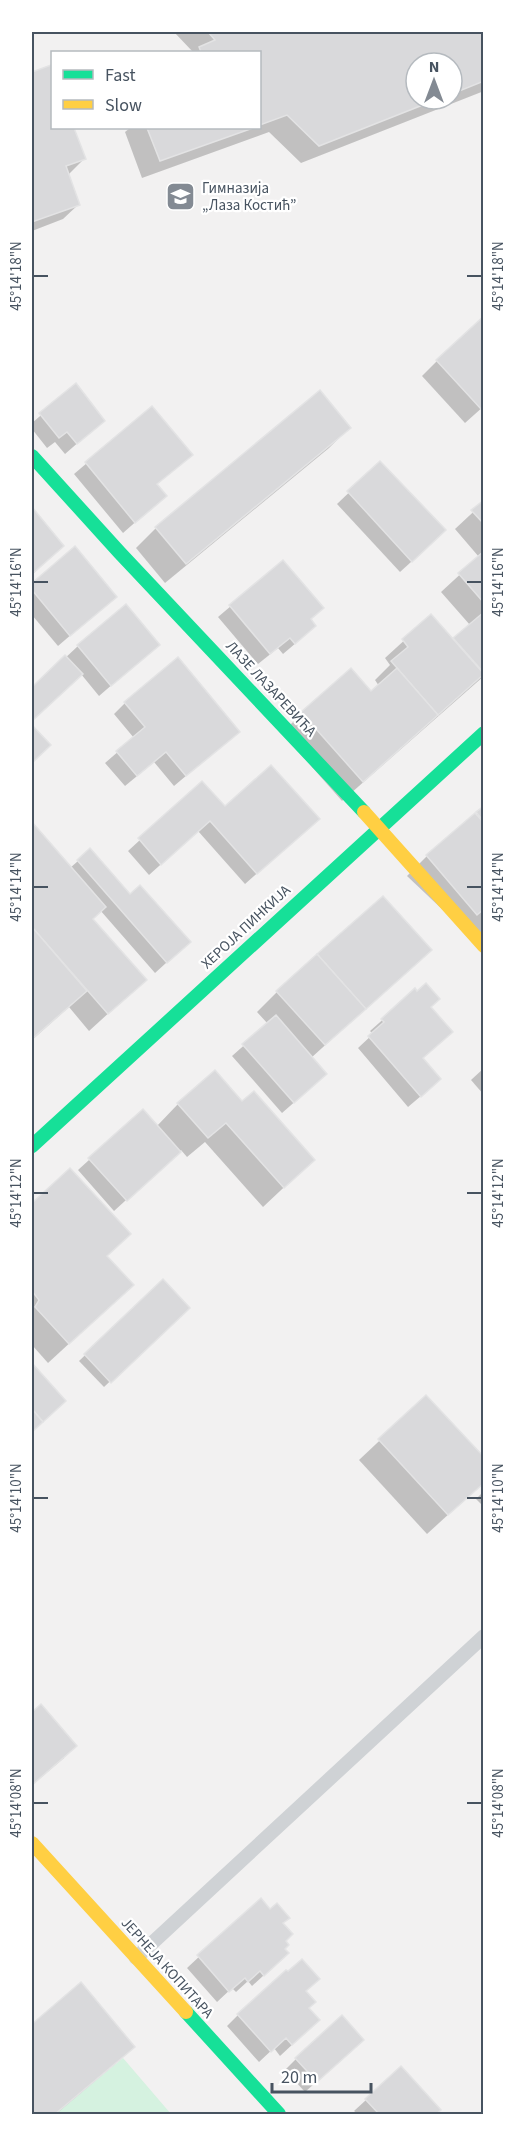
<svg xmlns="http://www.w3.org/2000/svg" width="515" height="2146" font-family="'Source Sans 3',sans-serif">
<style>
.green{fill:#d5f2e0}
.shadow{fill:#0003;fill-rule:evenodd}
.building{fill:#d9d9db;stroke:#e3e3e4;stroke-width:1.5}
.lines{fill:none;stroke-linecap:round;stroke-linejoin:round}
.lane{stroke:#cfd2d5;stroke-width:14}
.fast{stroke:#16e098;stroke-width:14}
.slow{stroke:#ffcf43;stroke-width:14}
.ticks{fill:none;stroke:#475360;stroke-width:2}
.labels{text-anchor:middle;dominant-baseline:central;stroke-width:4.5;stroke-linejoin:round;paint-order:stroke}
.poi-label{font-size:15px;fill:#475360;stroke:#fff;text-anchor:start}
.street-label{font-size:15px;fill:#475360;stroke:#fff}
.neatline{fill:none;stroke:#475360;stroke-width:2}
.ticks-label{font-size:15px;text-anchor:middle;fill:#475360}
</style>
<rect width="100%" height="100%" fill="#f2f1f1"/>
<polygon class="green" points="123,2058 171,2114 55,2114"/>
<g class="shadow">
<path d="M174,32H484V91L301,163L269,132L142,178L125,132L130,128H260V52H193ZM416,63H452V99H416Z"/>
<polygon points="50,67 52,73 52,128 73,128 84,159 68,175 79,204 63,219 32,231 32,74"/>
<polygon points="437,361 484,406 465,423 422,376"/>
<polygon points="76,385 103,421 65,454 55,442 47,448 32,429 32,423"/>
<polygon points="152,408 191,455 156,485 165,496 123,533 74,474"/>
<polygon points="349,428 329,448 165,583 136,548 156,528"/>
<polygon points="380,463 433,542 400,572 337,504"/>
<polygon points="484,502 484,676 342,801 282,733 302,713 371,693 379,686 375,680 390,665 385,658 431,616 452,641 470,625 441,592 479,557 455,529"/>
<polygon points="32,509 62,546 32,575"/>
<polygon points="75,549 115,597 58,646 32,615 32,585"/>
<polygon points="283,562 310,620 303,637 283,654 278,648 258,664 218,617"/>
<polygon points="158,645 99,696 81,674 32,720 32,689 78,646"/>
<polygon points="125,703 238,732 174,786 154,762 125,786 105,763 134,738 114,714"/>
<polygon points="202,783 225,809 306,830 245,884 198,831 149,875 128,851"/>
<polygon points="484,808 484,949 407,876 427,856"/>
<polygon points="32,824 70,868 78,861 177,953 155,973 100,910 92,919 145,980 89,1031 69,1007 32,1040"/>
<polygon points="430,950 311,1058 314,1085 282,1113 232,1056 268,1024 257,1012 277,992"/>
<polygon points="415,991 422,1058 428,1090 408,1107 358,1048 373,1034 370,1031"/>
<polygon points="484,1068 484,1095 471,1080"/>
<polygon points="242,1103 313,1160 263,1207 205,1142 187,1157 181,1150 114,1211 78,1170 143,1111 156,1127 178,1104"/>
<polygon points="70,1170 105,1257 111,1305 48,1363 32,1345 32,1205"/>
<polygon points="163,1281 188,1308 104,1387 79,1361"/>
<polygon points="32,1365 64,1401 32,1432"/>
<polygon points="426,1397 474,1491 427,1534 359,1460"/>
<polygon points="484,1491 484,1507 476,1499"/>
<polygon points="41,1706 64,1758 32,1785 32,1714"/>
<polygon points="260,1900 282,1924 284,1941 276,1964 252,1986 248,1981 236,1992 232,1988 217,2002 187,1968"/>
<polygon points="81,1984 133,2046 115,2064 56,2114 32,2114 32,2026"/>
<polygon points="305,1992 307,2008 307,2031 280,2056 274,2048 259,2062 227,2026 238,2015"/>
<polygon points="351,2051 305,2092 285,2070 296,2059"/>
<polygon points="401,2068 439,2110 435,2114 358,2114 354,2111"/>
</g>
<g class="building">
<polygon points="208,32 484,32 484,81 452,94 452,63 416,63 416,99 438,99 319,146 287,115 260,125 260,52 201,52 199,47 215,40"/>
<polygon points="51,65 52,128 74,128 86,159 66,166 80,205 32,222 32,72"/>
<polygon points="147,128 253,128 160,161"/>
<polygon points="484,316 484,406 481,409 436,360"/>
<polygon points="76,383 105,421 77,444 67,432 59,438 39,413"/>
<polygon points="320,390 351,428 186,564 155,527"/>
<polygon points="152,406 193,455 157,484 167,496 135,523 85,462"/>
<polygon points="380,461 446,530 412,562 347,491"/>
<polygon points="484,500 484,524 471,510"/>
<polygon points="32,507 64,546 32,574"/>
<polygon points="75,546 117,597 70,636 32,590 32,583"/>
<polygon points="484,551 484,603 458,573"/>
<polygon points="283,560 324,608 311,619 316,626 295,644 290,638 270,654 229,605"/>
<polygon points="126,604 160,645 111,686 77,645"/>
<polygon points="484,612 484,673 453,638"/>
<polygon points="431,614 484,674 438,715 391,661 408,647 402,639"/>
<polygon points="65,655 83,674 32,721 32,687"/>
<polygon points="178,657 240,732 186,776 166,752 137,776 116,751 145,727 124,702"/>
<polygon points="351,668 371,691 397,668 438,715 363,782 301,712"/>
<polygon points="32,725 51,745 32,763"/>
<polygon points="271,765 320,819 257,874 210,821 161,865 138,838 202,781 225,806"/>
<polygon points="484,806 484,822 476,812"/>
<polygon points="475,813 484,823 484,909 477,915 426,855"/>
<polygon points="32,822 106,907 93,919 147,980 108,1014 32,927"/>
<polygon points="90,848 130,894 140,885 191,942 167,963 77,860"/>
<polygon points="383,896 432,950 366,1009 317,954"/>
<polygon points="32,927 87,991 32,1039"/>
<polygon points="317,954 366,1009 325,1045 276,991"/>
<polygon points="426,983 440,999 431,1007 453,1032 423,1058 441,1079 421,1097 368,1036 384,1022 381,1019 415,988 417,991"/>
<polygon points="276,1015 327,1074 294,1103 242,1044"/>
<polygon points="215,1070 242,1101 254,1091 315,1160 284,1188 226,1123 208,1138 177,1103"/>
<polygon points="143,1109 181,1152 127,1201 88,1158"/>
<polygon points="70,1168 131,1234 107,1256 134,1285 69,1344 35,1307 39,1300 32,1291 32,1203"/>
<polygon points="163,1279 190,1308 111,1383 84,1354"/>
<polygon points="32,1363 66,1401 43,1422 32,1409"/>
<polygon points="426,1395 484,1457 484,1483 448,1515 378,1439"/>
<polygon points="32,1409 43,1422 32,1432"/>
<polygon points="41,1704 77,1746 32,1785 32,1712"/>
<polygon points="261,1898 270,1909 277,1903 290,1918 283,1923 293,1934 286,1941 289,1945 285,1949 289,1953 264,1976 260,1971 248,1982 245,1978 229,1992 197,1955"/>
<polygon points="302,1959 320,1979 306,1991 316,2002 309,2008 320,2020 292,2045 286,2038 271,2052 237,2014 286,1970 288,1971"/>
<polygon points="81,1982 135,2047 55,2114 32,2114 32,2024"/>
<polygon points="342,2015 364,2040 317,2082 295,2058"/>
<polygon points="401,2066 441,2110 436,2114 379,2114 365,2099"/>
</g>
<g class="lines">
<polyline class="lane" points="136,1958 484,1636"/>
<g class="fast">
<polyline points="32,456 120,553 364,812"/>
<polyline points="32,1146 484,733"/>
<polyline points="186,2012 279,2114"/>
</g>
<g class="slow">
<polyline points="364,812 484,946"/>
<polyline points="32,1843 186,2012"/>
</g>
</g>
<path class="ticks" d="M33,276H48M467,276H482M33,582H48M467,582H482M33,887H48M467,887H482M33,1193H48M467,1193H482M33,1498H48M467,1498H482M33,1803H48M467,1803H482"/>
<defs>
<symbol id="school-square" viewBox="-11 -11 22 22"><rect x="-9" y="-9" width="18" height="18" rx="4" fill="#838a93" stroke="#fff"/><path d="M0-5L7-2L0 1L-7-2ZM-4 1L0 2.5L4 1V4Q0 6-4 4Z" fill="#fff"/></symbol>
</defs>
<g fill-rule="evenodd">
<use href="#school-square" x="164" y="180" width="33" height="33"/>
</g>
<g class="labels">
<g class="poi-label">
<text x="202" y="188">Гимназија<tspan x="202" dy="17">„Лаза Костић”</tspan></text>
</g>
<g class="street-label">
<text transform="translate(271 689) rotate(47)">ЛАЗЕ ЛАЗАРЕВИЋА</text>
<text transform="translate(246 927) rotate(-43)">ХЕРОЈА ПИНКИЈА</text>
<text transform="translate(167 1968) rotate(48)">ЈЕРНЕЈА КОПИТАРА</text>
</g>
</g>
<rect width="515" height="2146" fill="none" stroke="#ffffff" stroke-width="66"/>
<rect x="51" y="51" width="210" height="78" fill="#ffffff" stroke="#b5babf" stroke-width="1.5"/>
<rect x="63" y="70" width="30" height="9" fill="#16e098" stroke="#b5babf" stroke-width="1.5"/>
<text x="105" y="81" font-size="18" fill="#475360">Fast</text>
<rect x="63" y="100" width="30" height="9" fill="#ffcf43" stroke="#b5babf" stroke-width="1.5"/>
<text x="105" y="111" font-size="18" fill="#475360">Slow</text>
<g transform="translate(434 81)"><circle r="28" fill="#ffffff" stroke="#b5babf" stroke-width="1.5"/>
<path d="M0-4.5L10 22L0 15L-10 22Z" fill="#838a93"/>
<text y="-9" font-size="16" font-weight="bold" text-anchor="middle" fill="#475360">N</text>
</g>
<path d="M272 2083v9h99v-9" fill="none" stroke="#475360" stroke-width="3"/>
<text x="281" y="2083" font-size="18" fill="#475360" stroke="#ffffff" stroke-width="4.5" paint-order="stroke">20 m</text>
<rect x="33" y="33" width="449" height="2080" class="neatline"/>
<g class="ticks-label">
<text transform="translate(16 276) rotate(-90)" y="5">45°14'18"N</text>
<text transform="translate(498 276) rotate(-90)" y="5">45°14'18"N</text>
<text transform="translate(16 582) rotate(-90)" y="5">45°14'16"N</text>
<text transform="translate(498 582) rotate(-90)" y="5">45°14'16"N</text>
<text transform="translate(16 887) rotate(-90)" y="5">45°14'14"N</text>
<text transform="translate(498 887) rotate(-90)" y="5">45°14'14"N</text>
<text transform="translate(16 1193) rotate(-90)" y="5">45°14'12"N</text>
<text transform="translate(498 1193) rotate(-90)" y="5">45°14'12"N</text>
<text transform="translate(16 1498) rotate(-90)" y="5">45°14'10"N</text>
<text transform="translate(498 1498) rotate(-90)" y="5">45°14'10"N</text>
<text transform="translate(16 1803) rotate(-90)" y="5">45°14'08"N</text>
<text transform="translate(498 1803) rotate(-90)" y="5">45°14'08"N</text>
</g>
</svg>
